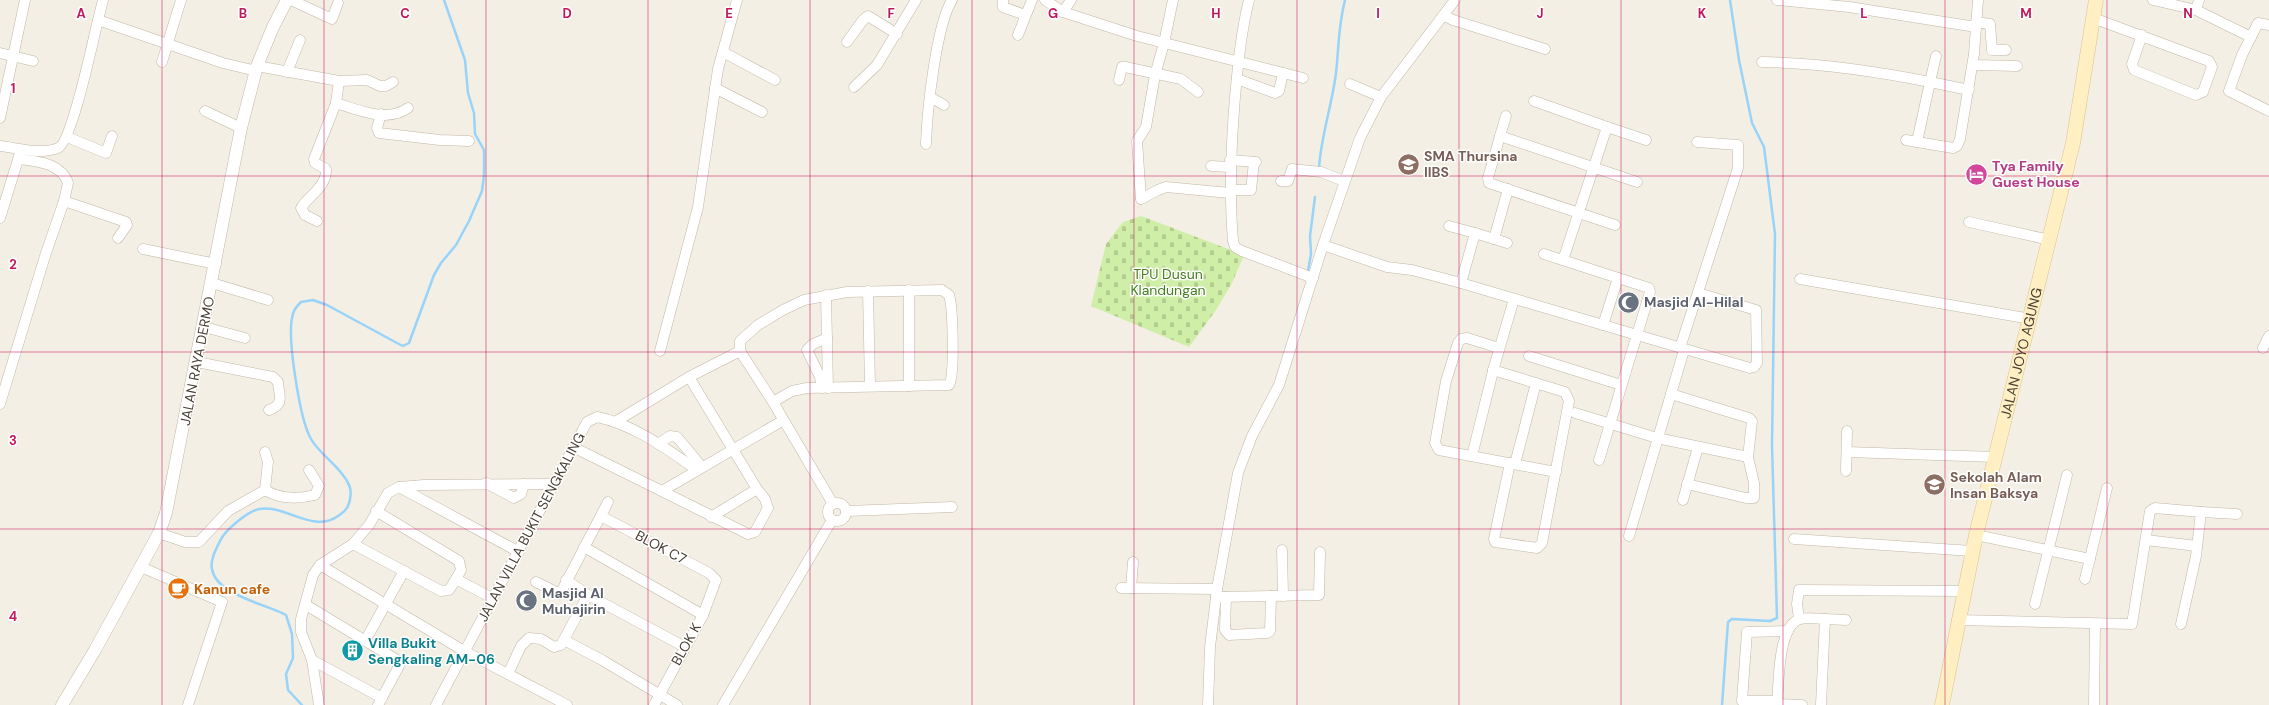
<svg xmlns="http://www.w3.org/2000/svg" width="2269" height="705" font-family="'DM Sans',sans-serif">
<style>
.cemetery{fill:url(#cemetery-stones)}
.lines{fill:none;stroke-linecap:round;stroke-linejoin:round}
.stream{stroke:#98d3f9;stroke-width:2.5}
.minor-casing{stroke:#c1b7a5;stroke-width:11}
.tertiary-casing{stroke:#c1b7a5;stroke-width:13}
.secondary-casing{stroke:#d9c48e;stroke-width:15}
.minor{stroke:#fff;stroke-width:10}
.tertiary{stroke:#fff;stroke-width:12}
.secondary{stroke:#ffefc3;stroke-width:14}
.grid{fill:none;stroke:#c2185b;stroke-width:1;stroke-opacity:0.55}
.labels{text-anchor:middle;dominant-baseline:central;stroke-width:3;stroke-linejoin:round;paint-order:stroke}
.education-label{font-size:14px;font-weight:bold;fill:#785e54;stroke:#fff;text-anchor:start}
.hotel-label{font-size:14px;font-weight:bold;fill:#b23c85;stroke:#fff;text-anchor:start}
.park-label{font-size:14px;fill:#467f20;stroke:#fff}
.worship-label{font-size:14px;font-weight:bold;fill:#5b616d;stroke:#fff;text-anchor:start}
.street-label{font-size:14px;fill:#473f33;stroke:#fff}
.food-label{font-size:14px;font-weight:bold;fill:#c56008;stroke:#fff;text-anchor:start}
.culture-label{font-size:14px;font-weight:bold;fill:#0d838f;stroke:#fff;text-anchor:start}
.grid-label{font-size:13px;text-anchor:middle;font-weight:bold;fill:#c2185b;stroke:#fff;stroke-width:3;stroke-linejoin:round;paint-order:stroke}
</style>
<defs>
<pattern id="cemetery-stones" width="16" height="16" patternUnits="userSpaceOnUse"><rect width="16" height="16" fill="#cfeea7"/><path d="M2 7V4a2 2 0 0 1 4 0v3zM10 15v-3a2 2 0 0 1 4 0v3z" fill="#b3cd90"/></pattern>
</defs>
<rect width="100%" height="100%" fill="#f4efe4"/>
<polygon class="cemetery" points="1141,216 1244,255 1232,283 1216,310 1189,347 1091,306 1106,244 1123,222"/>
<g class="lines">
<g class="stream">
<path d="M1319,168C1321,136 1332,105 1336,73C1339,47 1338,27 1345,0"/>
<polyline points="1308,271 1311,254 1310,236 1315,197"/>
<path d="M302,705L288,690L286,674L293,658L292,634L286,615C266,604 216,595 212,569C210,560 216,549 220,541C225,530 247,512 259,509C285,504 313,534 338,516C342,513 346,511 348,506C351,499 352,489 348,483C340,466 320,455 311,439C300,420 286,335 293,314C294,309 297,306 301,302L313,300L327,305L397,343L403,346L409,343L434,275L441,263L456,245L469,221L482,191L484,175V150L475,134L474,113L468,93L465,60L444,0"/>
<polyline points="1722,705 1728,622 1732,619 1770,621 1777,618 1772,446 1775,234 1764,147 1752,123 1739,60 1730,0"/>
</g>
<defs>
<g id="minor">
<polyline points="291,0 332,19 338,3"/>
<polyline points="1003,0 1003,7 1025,15"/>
<polyline points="1045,0 1063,12 1137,36 1303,78"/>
<path d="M1249,0C1241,32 1238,65 1235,97C1231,145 1229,193 1233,241L1235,247L1242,251L1313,278"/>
<polyline points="1777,0 1849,7 1976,27"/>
<polyline points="2153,0 2196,10 2251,37"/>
<polyline points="2196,10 2199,0"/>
<polyline points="1063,12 1071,0"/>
<polyline points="1445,16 1453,20 1545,49"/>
<polyline points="2093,18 2209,61 2212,67 2203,92 2196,95 2134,70 2132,64 2142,35"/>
<polyline points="98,20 103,0"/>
<polyline points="1976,22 1990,24 1992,50 2006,50"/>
<polyline points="2269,25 2258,23 2242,55 2229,91 2269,111"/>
<polyline points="1018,35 1032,0"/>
<polyline points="847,42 863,20 868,16 897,34"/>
<polyline points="723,52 775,80"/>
<polyline points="0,53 33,61"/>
<polyline points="1936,56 1930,82 1969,90"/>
<polyline points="162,62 181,0"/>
<path d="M1762,62C1818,63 1875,71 1930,82L1917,142L1953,148L1957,146L1960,139L1974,54L1978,0"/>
<polyline points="1973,65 2017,66"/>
<polyline points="257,66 339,81 367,80 380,86 386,86 393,82"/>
<polyline points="287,72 300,40"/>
<polyline points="1237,79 1275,93 1279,91 1283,73"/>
<polyline points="1119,80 1122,67 1125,67 1181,79 1198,92"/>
<polyline points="1350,84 1381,97"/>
<polyline points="854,87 877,65 916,0"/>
<polyline points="715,88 762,112"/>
<polyline points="930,97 944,105"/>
<polyline points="1534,101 1607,127 1563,260"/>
<path d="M336,103C358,110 387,123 408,108"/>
<polyline points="205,111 241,128"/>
<polyline points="381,114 377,128 379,133 440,140 469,141"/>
<polyline points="0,118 25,0"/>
<polyline points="1607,127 1646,140"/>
<polyline points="1500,136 1506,116"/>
<polyline points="67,137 106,153 112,136"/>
<polyline points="1906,140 1917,142"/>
<path d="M926,144C927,112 936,26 952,0"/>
<path d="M0,146C18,148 41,155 58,148C72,142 93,40 98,20L223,63L256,71"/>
<path d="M19,159C36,161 61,163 68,183L64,201L126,222L127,225L118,238"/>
<polyline points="1230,160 1256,162"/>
<polyline points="1211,166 1230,167"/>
<polyline points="1281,181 1288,181 1292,169 1321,172 1344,181"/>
<polyline points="1230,190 1251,190 1254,162"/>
<polyline points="1141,199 1137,141 1146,127 1155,75 1164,43 1173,0"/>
<polyline points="1141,199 1158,190 1166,187 1230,193"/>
<polyline points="0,218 20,153"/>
<path d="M317,221L305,215L301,208C309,195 327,187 326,169L315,163L314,159L336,103L339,81"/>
<polyline points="1969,222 2050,240"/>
<polyline points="1615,225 1489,183 1488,178 1500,136 1637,182"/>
<polyline points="1449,226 1475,233"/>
<polyline points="1494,239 1508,189"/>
<polyline points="1323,245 1387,267 1412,270 1461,283 1637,335 1650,292 1649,288 1544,254"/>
<polyline points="143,249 216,264"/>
<polyline points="1800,279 2031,319"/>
<polyline points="212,283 268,300"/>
<polyline points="1461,283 1475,233 1507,243"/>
<polyline points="909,290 909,386"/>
<polyline points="868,291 870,386"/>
<polyline points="826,295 828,388"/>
<polyline points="1603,325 1618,278"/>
<polyline points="204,327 245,338"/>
<polyline points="1499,348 1467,338 1461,339 1458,343 1446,381 1435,443 1439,450 1556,472"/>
<polyline points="1680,348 1738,168 1738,145 1697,142"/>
<polyline points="2263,348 2269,336"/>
<polyline points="660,351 698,207 718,69 737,0"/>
<path d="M740,351V341L758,325L783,310L804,300L847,292L942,290L949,295C953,306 955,379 949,385L807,388L792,391L773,402"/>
<polyline points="1529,356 1621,385"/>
<path d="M197,362L273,377L278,382C279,396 285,404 269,410"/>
<polyline points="1493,370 1565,392 1569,401 1542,543 1537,548 1495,542 1494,539 1510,463"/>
<polyline points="689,377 757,489 711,517"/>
<polyline points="822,388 820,377 807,350 813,344 827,338"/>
<polyline points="1671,394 1749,418 1752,421 1748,457 1754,483 1754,498 1746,498 1687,484"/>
<polyline points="0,404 45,256 64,201"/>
<polyline points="1575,413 1657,438 1748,457"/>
<polyline points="615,422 689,377 740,351 773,402 833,504"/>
<polyline points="658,444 670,436 677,437 702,467"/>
<polyline points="573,447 748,534 755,532 768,508 765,499 757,489"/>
<polyline points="1847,452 1995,457"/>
<polyline points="1472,456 1494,367 1514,299"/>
<polyline points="1599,460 1637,335 1750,368 1754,367 1757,363 1756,310 1698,293"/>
<polyline points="1515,464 1536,383"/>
<polyline points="1846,471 1847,431"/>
<polyline points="486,483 514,498 521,494 524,484"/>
<polyline points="399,487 519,552"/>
<path d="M265,490C281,500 298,499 315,495L319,486L309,470"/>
<polyline points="662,491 782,421"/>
<polyline points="1683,500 1698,447"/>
<circle cx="837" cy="512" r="9"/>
<polyline points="376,511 459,561 461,570 456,579"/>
<polyline points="847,511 952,507"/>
<polyline points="2201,512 2237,514"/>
<polyline points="601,516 709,573 716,580 703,615 654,705"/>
<polyline points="159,533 185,542 199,542 228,511 265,490 268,462 265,452"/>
<polyline points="1976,535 2090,559"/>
<polyline points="1629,536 1684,350"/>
<polyline points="1794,539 1972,551"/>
<polyline points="2146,540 2197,546"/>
<polyline points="353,544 441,591 449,590 456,579 492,598"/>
<polyline points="584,547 703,615"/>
<polyline points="1282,550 1283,596"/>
<polyline points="320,565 464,651 567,705"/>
<polyline points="141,567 222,602 188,705"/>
<polyline points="2085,579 2107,488"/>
<polyline points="566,580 588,595 685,647"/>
<polyline points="536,582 560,594 608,502"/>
<polyline points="1121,588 1217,589"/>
<polyline points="1131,588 1133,562"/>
<polyline points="1216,597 1319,595 1320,552"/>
<polyline points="1226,597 1225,630 1229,635 1267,633 1270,631 1271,596"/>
<polyline points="2035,604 2067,475"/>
<polyline points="306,605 397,660 399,666 378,705"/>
<polyline points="1799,619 1797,604 1799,590 1963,591"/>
<polyline points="1825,619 1846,620"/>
<polyline points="1957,620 2132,624 2150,511 2155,508 2201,512 2196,556 2181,624"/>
<polyline points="564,640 602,660 677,705"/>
<polyline points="365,641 404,571"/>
<polyline points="312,660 382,698"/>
<polyline points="508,674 521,646 529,638 541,639 554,647 561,645 588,595"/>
<polyline points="1777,701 1742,701 1747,632 1788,631"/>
<polyline points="1777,704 1802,705"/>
<polyline points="319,705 312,660 301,632 301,619 313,575 320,565 353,544 369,525 388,493 399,487 424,485 555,484"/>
<path d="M436,705L587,422L597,417C633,424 667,449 697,470"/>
<polyline points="723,705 832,520"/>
<polyline points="1208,705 1210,647 1217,589 1238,473 1252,436 1279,385 1323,245 1360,138 1381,97 1455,0"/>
<path d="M1777,705C1779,686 1777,626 1800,619C1807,617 1817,619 1825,619L1821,705"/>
<polyline points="2094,705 2095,625"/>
</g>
<polyline id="tertiary" points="62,705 95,650 159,533 166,513 241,128 257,66 273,27 287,0"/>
<g id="secondary">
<path id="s1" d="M1942,705L1976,535L2073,143L2096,0"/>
</g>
</defs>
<use href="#minor" class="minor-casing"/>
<use href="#tertiary" class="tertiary-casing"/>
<use href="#secondary" class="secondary-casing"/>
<use href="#minor" class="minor"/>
<use href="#tertiary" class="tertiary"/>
<use href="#secondary" class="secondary"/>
</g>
<path class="grid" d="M162,0V705M324,0V705M486,0V705M648,0V705M810,0V705M972,0V705M1134,0V705M1297,0V705M1459,0V705M1621,0V705M1783,0V705M1945,0V705M2107,0V705M0,176H2269M0,352H2269M0,529H2269"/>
<defs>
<symbol id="school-disc" viewBox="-11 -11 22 22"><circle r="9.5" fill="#8d6e63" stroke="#fff"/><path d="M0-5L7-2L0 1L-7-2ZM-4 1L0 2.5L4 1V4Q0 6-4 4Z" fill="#fff"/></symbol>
<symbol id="hotel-disc" viewBox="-11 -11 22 22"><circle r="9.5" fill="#d1479c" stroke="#fff"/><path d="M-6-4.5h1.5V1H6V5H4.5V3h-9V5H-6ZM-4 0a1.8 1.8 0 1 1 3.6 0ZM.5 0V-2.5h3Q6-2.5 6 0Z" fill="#fff"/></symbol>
<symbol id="mosque-disc" viewBox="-11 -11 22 22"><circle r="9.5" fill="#6b7280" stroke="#fff"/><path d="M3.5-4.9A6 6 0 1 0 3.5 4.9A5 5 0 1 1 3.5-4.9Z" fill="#fff"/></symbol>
<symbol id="cafe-disc" viewBox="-11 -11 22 22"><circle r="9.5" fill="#e8710a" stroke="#fff"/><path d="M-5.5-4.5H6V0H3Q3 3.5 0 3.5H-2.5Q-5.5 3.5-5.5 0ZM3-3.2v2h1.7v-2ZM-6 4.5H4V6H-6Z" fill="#fff"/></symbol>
<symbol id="building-disc" viewBox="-11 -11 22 22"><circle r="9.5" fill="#0f9aa8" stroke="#fff"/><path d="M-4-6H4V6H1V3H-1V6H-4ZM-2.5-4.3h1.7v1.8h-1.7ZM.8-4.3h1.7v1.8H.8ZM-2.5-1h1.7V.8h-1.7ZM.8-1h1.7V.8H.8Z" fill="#fff"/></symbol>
</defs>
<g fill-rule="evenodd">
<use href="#school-disc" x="1396" y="152" width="25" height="25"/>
<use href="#hotel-disc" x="1964" y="162" width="25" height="25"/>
<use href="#mosque-disc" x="1616" y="290" width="25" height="25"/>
<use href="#school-disc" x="1922" y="472" width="25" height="25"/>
<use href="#cafe-disc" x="166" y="576" width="25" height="25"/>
<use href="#mosque-disc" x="514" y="588" width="25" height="25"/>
<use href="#building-disc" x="340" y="638" width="25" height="25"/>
</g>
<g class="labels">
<g class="education-label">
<text x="1424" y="156">SMA Thursina<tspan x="1424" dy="16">IIBS</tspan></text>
<text x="1950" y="477">Sekolah Alam<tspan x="1950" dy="16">Insan Baksya</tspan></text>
</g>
<g class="hotel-label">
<text x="1992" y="166">Tya Family<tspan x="1992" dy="16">Guest House</tspan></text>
</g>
<g class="park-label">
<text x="1168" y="274">TPU Dusun<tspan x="1168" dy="16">Klandungan</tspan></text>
</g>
<g class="worship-label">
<text x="1644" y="302">Masjid Al-Hilal</text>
<text x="542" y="593">Masjid Al<tspan x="542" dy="16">Muhajirin</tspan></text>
</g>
<g class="street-label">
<text stroke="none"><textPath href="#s1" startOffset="361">JALAN JOYO AGUNG</textPath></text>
<text transform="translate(197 361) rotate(-79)">JALAN RAYA DERMO</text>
<text transform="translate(531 527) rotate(-62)">JALAN VILLA BUKIT SENGKALING</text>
<text transform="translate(661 547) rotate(28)">BLOK C7</text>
<text transform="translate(686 644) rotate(-61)">BLOK K</text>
</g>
<g class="food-label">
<text x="194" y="589">Kanun cafe</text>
</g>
<g class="culture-label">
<text x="368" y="643">Villa Bukit<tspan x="368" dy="16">Sengkaling AM-06</tspan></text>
</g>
</g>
<g class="grid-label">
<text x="81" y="18">A</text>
<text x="243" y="18">B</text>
<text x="405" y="18">C</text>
<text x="567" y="18">D</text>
<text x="729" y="18">E</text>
<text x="891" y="18">F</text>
<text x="1053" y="18">G</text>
<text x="1216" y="18">H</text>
<text x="1378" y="18">I</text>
<text x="1540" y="18">J</text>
<text x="1702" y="18">K</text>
<text x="1864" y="18">L</text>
<text x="2026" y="18">M</text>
<text x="2188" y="18">N</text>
<text x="13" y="93">1</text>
<text x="13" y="269">2</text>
<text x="13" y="445">3</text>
<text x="13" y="621">4</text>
</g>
</svg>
